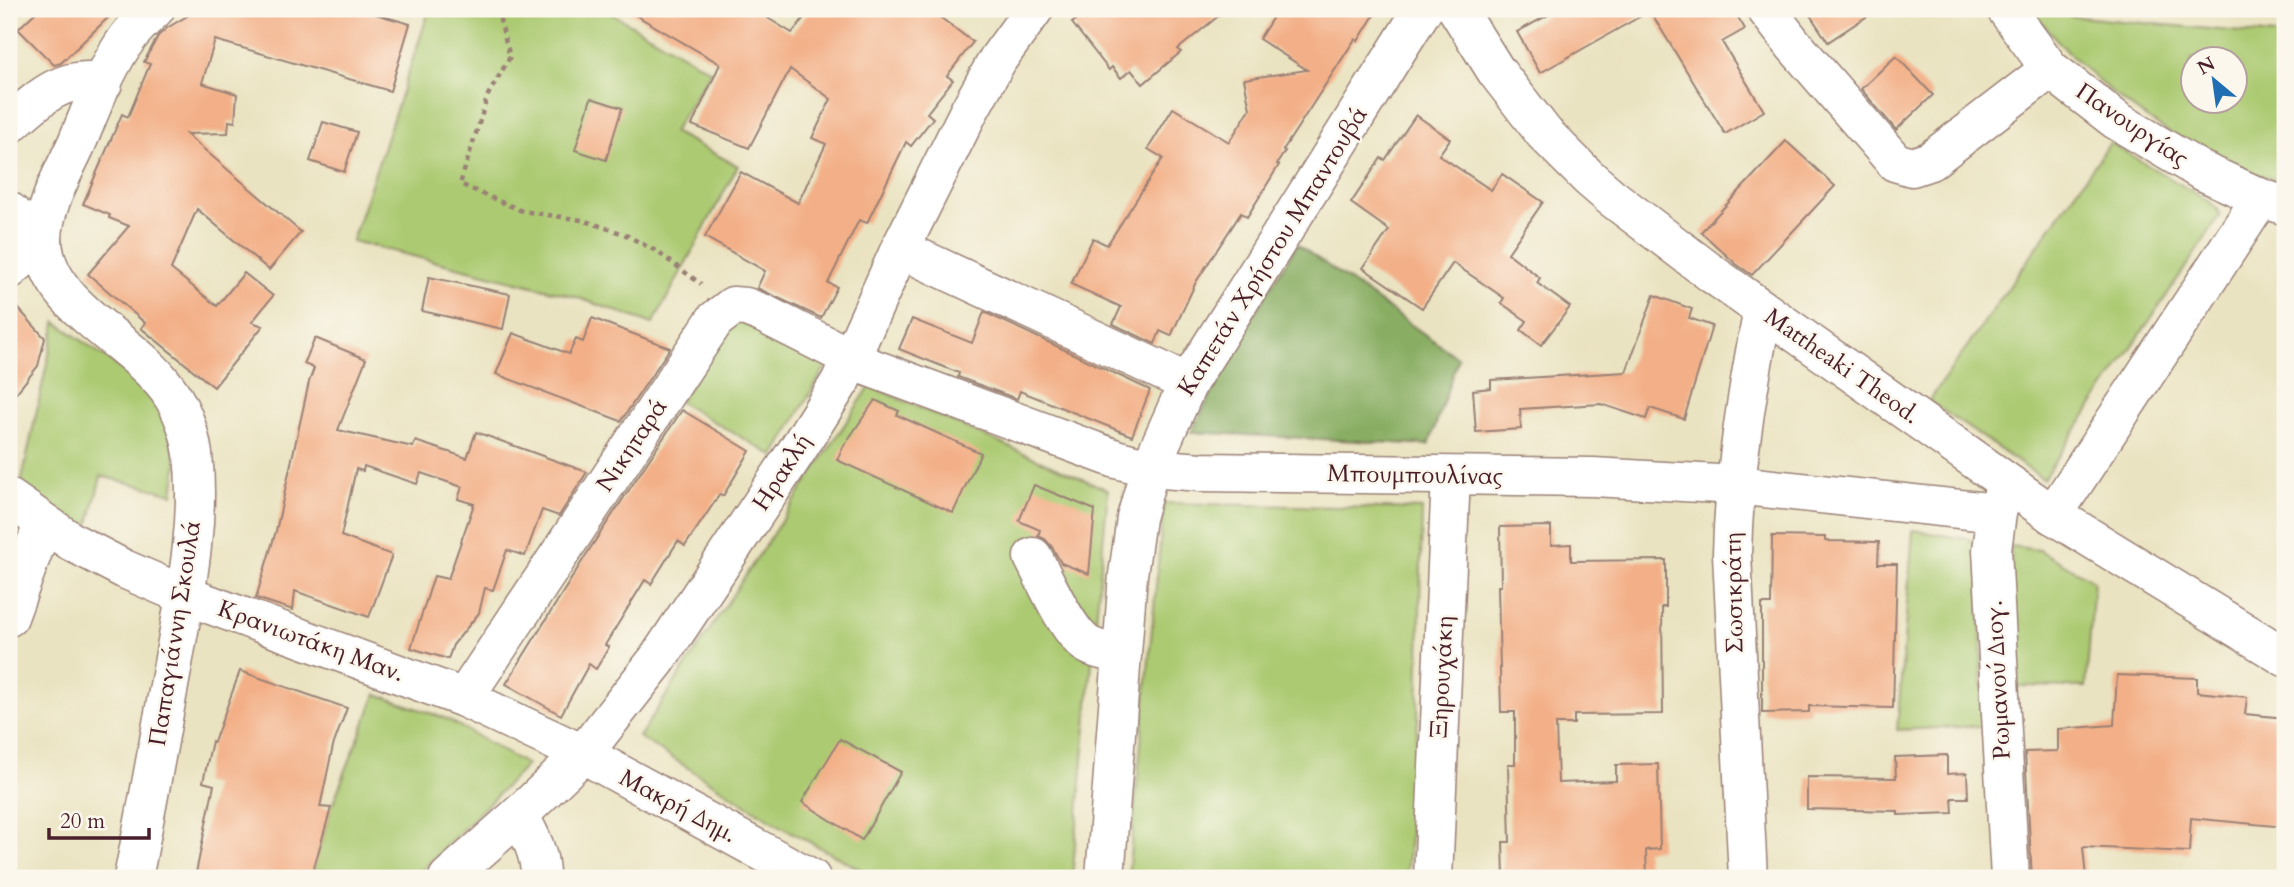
<svg xmlns="http://www.w3.org/2000/svg" width="2294" height="887" font-family="Cardo,serif">
<style>
.green{fill:#acca72;stroke:#7b744e;stroke-width:2;fill-rule:evenodd}
.forest{fill:#89ae64;stroke:#6a6648;stroke-width:2}
.building{fill:#f3b088}
.lines{fill:none;stroke-linecap:round;stroke-linejoin:round}
.minor-casing{stroke:#9a8176;stroke-width:41}
.path{stroke:#9a8176;stroke-width:4.5;stroke-dasharray:5 5;stroke-linecap:butt}
.minor{stroke:#fff;stroke-width:38}
.labels{text-anchor:middle;dominant-baseline:central;stroke-width:5;stroke-linejoin:round;paint-order:stroke}
.street-label{font-size:24px;fill:#4a1f2b;stroke:#fbf7ec}
</style>
<rect width="100%" height="100%" fill="#fbf7ec"/>
<filter id="ink" filterUnits="userSpaceOnUse"><feTurbulence type="fractalNoise" baseFrequency=".0143" numOctaves="2"/><feDisplacementMap in="SourceGraphic" scale="14" xChannelSelector="R" yChannelSelector="G"/><feConvolveMatrix kernelMatrix="1 2 1 2 8 2 1 2 1" color-interpolation-filters="sRGB"/></filter>
<filter id="wash" filterUnits="userSpaceOnUse"><feTurbulence type="fractalNoise" baseFrequency=".00686" numOctaves="4" result="noise"/><feDisplacementMap in="SourceGraphic" scale="28" xChannelSelector="R" yChannelSelector="G"/><feGaussianBlur stdDeviation="1.57" result="paint"/><feColorMatrix in="noise" values="0 0 0 0 0 0 0 0 0 0 0 0 0 0 0 0 0 1.4 0 .05"/><feComposite in="paint" operator="in"/></filter>
<g filter="url(#wash)">
<rect width="100%" height="100%" fill="#eae3c1"/>
<g class="green">
<polygon points="570,9 604,9 711,71 673,132 738,166 653,324 573,296 352,241 429,11 479,18 538,17"/>
<path d="M2032,9H2065L2068,16L2285,36V183C2188,156 2092,91 2032,9ZM2192,60H2234V102H2192Z"/>
<polygon points="2110,143 2205,199 2216,207 2220,216 2043,479 1929,401"/>
<polygon points="734,318 829,361 774,456 679,402"/>
<polygon points="56,322 134,378 164,413 177,464 173,494 101,476 88,528 59,514 20,488"/>
<polygon points="870,386 1108,490 1072,878 876,878 780,826 639,737"/>
<polygon points="1164,503 1422,509 1418,719 1407,878 1128,878"/>
<polygon points="1913,530 1979,541 1983,726 1897,730"/>
<polygon points="2011,546 2039,550 2094,581 2086,687 2014,686"/>
<polygon points="376,694 447,719 527,765 414,878 366,878 351,871 313,870 331,808"/>
</g>
<polygon class="forest" points="1297,244 1458,358 1429,445 1191,432 1255,313"/>
<g id="blocks">
<g class="building">
<polygon points="39,9 117,9 61,63 54,65 18,29"/>
<polygon points="199,9 358,9 410,24 390,91 215,40 202,83 237,94 235,122 229,121 228,133 186,134 301,232 269,270 197,209 171,269 217,306 244,273 273,296 252,322 263,326 214,387 141,328 145,323 88,274 129,226 109,218 110,215 83,204 122,114 128,117 150,64 144,62 158,36 167,28"/>
<polygon points="625,9 753,9 792,33 811,9 929,9 973,42 947,76 953,80 927,113 933,118 911,146 906,142 867,223 859,220 828,283 837,287 821,318 757,288 765,271 705,237 741,172 798,203 826,144 812,138 831,99 790,69 749,148 692,125 720,64"/>
<polygon points="1090,9 1227,9 1178,49 1181,52 1143,84 1131,70 1121,78 1112,67 1109,70 1072,23"/>
<polygon points="1278,9 1378,9 1358,41 1355,39 1283,150 1285,151 1277,164 1279,165 1247,217 1241,213 1196,282 1171,336 1160,331 1155,344 1113,324 1121,307 1071,284 1093,238 1107,245 1163,158 1148,149 1173,108 1229,142 1250,109 1244,79 1307,70 1259,39"/>
<polygon points="1559,9 1733,9 1745,29 1722,42 1764,111 1725,134 1650,11 1540,73 1517,32"/>
<polygon points="1806,9 1878,9 1828,42"/>
<polygon points="1896,56 1933,95 1896,130 1861,89"/>
<polygon points="591,98 622,108 606,160 575,150"/>
<polygon points="1416,115 1450,139 1439,155 1491,190 1502,174 1543,202 1508,253 1540,278 1537,283 1570,307 1541,345 1521,330 1527,321 1501,303 1504,298 1453,263 1422,308 1363,268 1389,230 1351,203 1381,158 1385,160"/>
<polygon points="323,122 357,132 344,172 310,161"/>
<polygon points="1786,141 1835,186 1752,275 1736,264 1701,232"/>
<polygon points="429,277 510,294 503,329 422,311"/>
<polygon points="1654,295 1692,309 1689,318 1712,326 1684,419 1650,408 1646,419 1601,404 1520,409 1521,429 1476,432 1473,390 1491,388 1491,380 1626,372"/>
<polygon points="9,298 45,338 38,366 9,402"/>
<polygon points="984,312 1150,390 1132,436 1020,391 1017,399 958,377 959,373 899,349 912,319 972,343"/>
<polygon points="592,318 670,348 621,421 496,374 513,333 569,354 576,339 583,342"/>
<polygon points="315,338 366,359 338,430 413,447 415,441 467,458 476,432 587,472 559,516 542,510 525,556 507,550 493,590 485,588 479,613 453,645 448,659 411,648 434,576 448,579 474,504 458,499 462,487 421,473 417,484 364,466 363,471 356,469 341,536 392,555 369,617 295,591 293,610 256,598 276,531 309,382 314,368 304,364"/>
<polygon points="875,400 899,411 897,415 981,453 953,513 837,460 843,447"/>
<polygon points="682,410 750,451 723,496 720,494 685,546 678,541 651,584 645,580 605,645 609,647 596,669 589,664 561,715 506,684 591,547"/>
<polygon points="1034,485 1095,510 1089,574 1061,563 1052,547 1045,539 1038,536 1040,530 1019,521"/>
<polygon points="1551,526 1551,545 1571,544 1571,561 1666,560 1666,607 1662,607 1663,714 1574,715 1574,724 1556,724 1558,783 1616,781 1616,765 1658,764 1660,849 1646,850 1647,878 1504,878 1503,842 1510,842 1508,764 1515,764 1515,712 1501,712 1498,586 1501,586 1500,527"/>
<polygon points="1772,536 1825,537 1825,541 1879,542 1878,564 1897,564 1893,708 1809,706 1809,712 1762,713 1762,604 1771,604"/>
<polygon points="240,671 347,708 333,746 320,807 331,808 311,878 195,878 214,785 203,782 212,741 214,742"/>
<polygon points="2117,675 2197,678 2197,692 2247,697 2245,714 2285,718 2285,827 2191,818 2189,852 2083,847 2086,878 2032,878 2025,752 2058,751 2058,729 2114,725"/>
<polygon points="840,739 901,772 862,840 802,802"/>
<polygon points="1947,755 1947,774 1967,773 1968,798 1952,798 1953,813 1898,815 1898,811 1807,809 1807,777 1896,778 1895,757"/>
</g>
</g>
</g>
<g filter="url(#ink)">
<use href="#blocks" fill-opacity="0" stroke="#9a8176" stroke-width="2"/>
<g class="lines">
<defs>
<g id="minor">
<polyline points="1457,9 1496,71 1544,133 1589,178 1611,197 1711,273 2053,515 2285,657"/>
<polyline points="1766,9 1793,44 1895,162 1912,167 1930,161 2050,69"/>
<polyline points="2006,9 2050,69 2116,120 2200,170 2261,198 2283,205"/>
<path d="M9,125C37,100 63,73 103,83"/>
<polyline points="9,211 43,240 9,270"/>
<polyline points="900,249 1188,383"/>
<polyline points="2005,487 1997,513 1992,550 2010,878"/>
<polyline points="9,498 72,542 124,569 184,595 464,698 583,754 811,878"/>
<polyline points="2053,515 2261,198"/>
<path d="M1033,557C1045,580 1066,628 1085,643C1096,651 1110,651 1122,654"/>
<polyline points="9,617 43,524"/>
<polyline points="464,698 707,332 715,320 733,306 746,307 762,313 869,367 1116,459 1150,468 1201,472 1593,477 1736,485 1997,513"/>
<path d="M519,815C530,835 541,855 540,878"/>
<path d="M133,878C147,809 159,739 172,670C184,600 201,526 193,454C189,427 180,403 162,382C126,337 45,304 43,240C43,208 63,173 76,145C92,108 105,68 129,36C137,26 146,17 155,9"/>
<polyline points="448,878 519,815 583,754 657,660 796,452 840,382 900,249 969,111 998,59 1034,9"/>
<polyline points="1105,878 1128,575 1136,518 1150,468 1188,383 1423,9"/>
<polyline points="1433,878 1451,476"/>
<path d="M1748,878L1732,554C1734,472 1747,391 1763,310"/>
</g>
</defs>
<use href="#minor" class="minor-casing"/>
<polyline class="path" points="497,9 510,57 488,95 460,184 522,211 582,220 624,234 656,251 701,284"/>
<use href="#minor" class="minor"/>
</g>
</g>
<g class="labels">
<g class="street-label">
<text transform="translate(2132 125) rotate(34)">Πανουργίας</text>
<text transform="translate(1273 251) rotate(-58)">Καπετάν Χρήστου Μπαντουβά</text>
<text transform="translate(1842 366) rotate(35)">Mattheaki Theod.</text>
<text transform="translate(632 445) rotate(-56)">Νικηταρά</text>
<text transform="translate(782 472) rotate(-57)">Ηρακλή</text>
<text transform="translate(1415 475) rotate(1)">Μπουμπουλίνας</text>
<text transform="translate(1734 593) rotate(-91)">Σωσικράτη</text>
<text transform="translate(175 633) rotate(-81)">Παπαγιάννη Σκουλά</text>
<text transform="translate(311 641) rotate(20)">Κρανιωτάκη Μαν.</text>
<text transform="translate(1442 677) rotate(-87)">Ξηρουχάκη</text>
<text transform="translate(1998 680) rotate(-93)">Ρωμανού Διογ.</text>
<text transform="translate(678 806) rotate(28)">Μακρή Δημ.</text>
</g>
</g>
<rect width="2294" height="887" fill="none" stroke="#fbf7ec" stroke-width="35"/>
<g transform="translate(2214 80) rotate(331)"><circle r="33" fill="#fbf7ec" stroke="#b4a19f" stroke-width="2"/>
<path d="M0-5L12 26L0 18L-12 26Z" fill="#1f6fb2"/>
<text y="-10" font-size="19" font-weight="bold" text-anchor="middle" fill="#4a1f2b">N</text>
</g>
<path d="M49 828v10h100v-10" fill="none" stroke="#4a1f2b" stroke-width="3.5"/>
<text x="60" y="828" font-size="21" fill="#4a1f2b" stroke="#fbf7ec" stroke-width="5" paint-order="stroke">20 m</text>
</svg>
